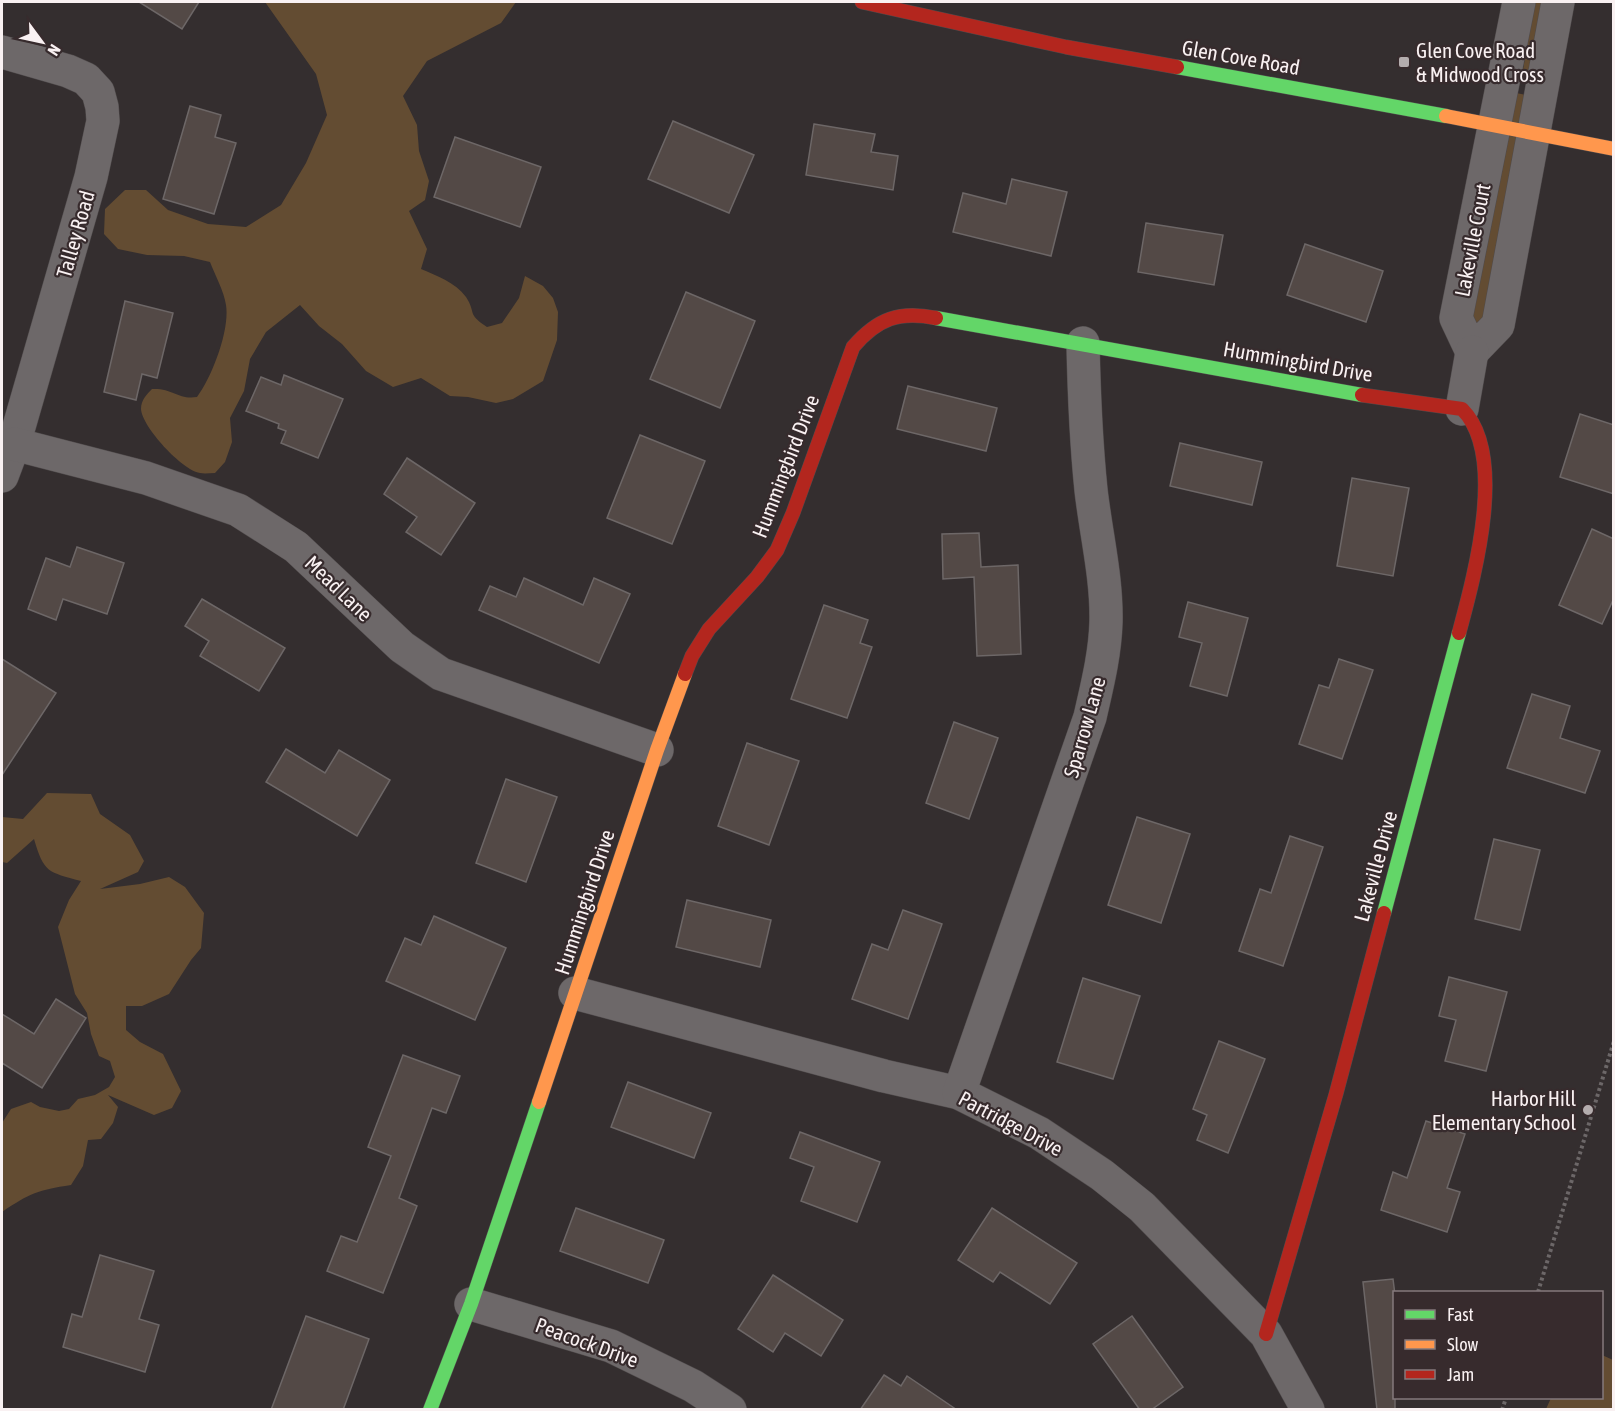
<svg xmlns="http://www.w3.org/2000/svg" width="1615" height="1411" font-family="'Asap Condensed',sans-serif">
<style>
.green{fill:#634c32}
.building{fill:#534946;stroke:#6d6767;stroke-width:1.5}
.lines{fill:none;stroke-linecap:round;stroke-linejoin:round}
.street-casing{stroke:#504b4c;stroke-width:34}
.fast-casing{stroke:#504b4c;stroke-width:15}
.slow-casing{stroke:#504b4c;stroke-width:15}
.jam-casing{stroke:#504b4c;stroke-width:15}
.path{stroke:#6c6768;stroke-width:4;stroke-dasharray:3 3;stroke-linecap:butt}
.street{stroke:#6d6869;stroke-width:33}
.fast{stroke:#63d668;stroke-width:14}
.slow{stroke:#ff974d;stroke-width:14}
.jam{stroke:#b3261e;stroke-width:14}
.poi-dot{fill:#b4adae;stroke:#372b2d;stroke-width:2}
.labels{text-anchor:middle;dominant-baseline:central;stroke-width:4.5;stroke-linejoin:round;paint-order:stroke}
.poi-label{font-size:21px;fill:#f9f1f2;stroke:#372b2d;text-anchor:start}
.street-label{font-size:21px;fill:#f9f1f2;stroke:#372b2d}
</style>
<rect width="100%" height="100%" fill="#342e2f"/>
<g class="green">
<path d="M265,2H516L501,23L427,61L403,96L417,125L419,151L429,181L425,200L409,211L427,249L421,269C437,276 455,282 466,297C477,314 466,313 487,327L502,323L519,298L525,276L543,286L553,298L558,312L557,340L543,381L513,399L496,403L468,397L450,396L421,378L393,387L366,371L342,344L319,326L300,305L266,332L250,359L244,391L230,418L232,442L225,462L215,473C210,473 205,474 200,473C182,470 142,427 141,409C141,400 147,394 152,389C173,388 178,400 197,397C212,377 230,330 226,305C224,291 215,275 210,262L184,256L147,255L118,249L104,234L105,209L125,190H146L168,210L208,224L246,227L281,205L306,163L327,115L316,74Z"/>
<polygon points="1535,2 1544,2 1528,79 1525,79 1522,75"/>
<polygon points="1502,90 1540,98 1498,325 1472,352 1456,318"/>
<path d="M47,793L91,794L100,814L130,835L144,861L138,872L100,889L140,884L169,877L185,887L204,913L201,948L191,960L169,994L142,1006H126V1030L140,1042L163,1054L181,1091L172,1108L154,1115L108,1095L118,1107L113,1123L101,1139L88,1140L83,1166L71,1185C38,1190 30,1193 2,1212V1123L11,1109L31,1102L40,1107L59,1111L69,1109L78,1099L95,1095L109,1087L115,1077L110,1061L99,1056L91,1034L87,1013L75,994L58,927L69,900L81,881C48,872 44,873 34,839L7,863L2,862V817L23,819Z"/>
<polygon points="1602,1355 1613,1360 1613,1409 1546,1409 1551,1398 1602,1398"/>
</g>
<g class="building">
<polygon points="139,2 199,2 182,29"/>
<polygon points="190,106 221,115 215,137 236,143 214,214 163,199"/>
<polygon points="673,121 754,155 729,213 648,179"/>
<polygon points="814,124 875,134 871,152 898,156 893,190 806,175"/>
<polygon points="455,137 541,167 520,227 434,197"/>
<polygon points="1012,179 1067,192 1051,256 953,232 963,193 1006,204"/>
<polygon points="1146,223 1223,235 1214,285 1138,272"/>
<polygon points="1305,244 1383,271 1366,322 1287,295"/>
<polygon points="686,292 755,321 720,408 650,379"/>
<polygon points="125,301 173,313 157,378 142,374 136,400 104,392"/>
<polygon points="284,375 343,399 318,458 281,443 286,431 278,428 279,424 246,411 261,377 281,385"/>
<polygon points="908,386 997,408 986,451 897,429"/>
<polygon points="1580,414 1614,425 1614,494 1560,477"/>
<polygon points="640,435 705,461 672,544 607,518"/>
<polygon points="1180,443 1262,462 1252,505 1170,486"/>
<polygon points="407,458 475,503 441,555 406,532 417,517 384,494"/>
<polygon points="1352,478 1409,488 1393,576 1337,566"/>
<polygon points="1592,529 1614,539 1614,598 1602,624 1559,605"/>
<polygon points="979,533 981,567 1018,565 1021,654 977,656 974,577 943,579 942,534"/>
<polygon points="77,547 124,563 107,614 63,599 56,620 28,609 46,558 70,567"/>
<polygon points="524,578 583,605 594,578 630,594 599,663 479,610 490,586 516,597"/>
<polygon points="202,599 285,648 259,691 200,656 209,641 185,626"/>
<polygon points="1188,602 1248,618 1227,696 1190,686 1202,643 1179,637"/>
<polygon points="824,605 868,620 860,643 872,647 847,718 791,699"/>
<polygon points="2,659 56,693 2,775"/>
<polygon points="1339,659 1373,670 1342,759 1299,744 1319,685 1329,688"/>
<polygon points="1532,694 1570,706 1560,738 1600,751 1585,793 1507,768"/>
<polygon points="954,722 998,738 969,819 926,803"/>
<polygon points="747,743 799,761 769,845 718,826"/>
<polygon points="286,749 325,773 339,750 390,780 357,836 266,782"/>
<polygon points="506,779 557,797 526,882 476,863"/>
<polygon points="1137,817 1190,834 1161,923 1108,905"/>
<polygon points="1290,836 1323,847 1283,966 1239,951 1260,889 1271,893"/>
<polygon points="1494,839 1540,850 1520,930 1475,919"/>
<polygon points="687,900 771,920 760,967 676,947"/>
<polygon points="903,910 942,924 908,1019 852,999 872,944 888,950"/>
<polygon points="434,916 506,948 475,1020 386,981 405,938 421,945"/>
<polygon points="1449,977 1507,992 1486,1071 1445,1061 1456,1020 1439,1016"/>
<polygon points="1083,978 1140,996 1113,1079 1057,1062"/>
<polygon points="56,999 86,1018 42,1088 2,1063 2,1014 34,1034"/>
<polygon points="1219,1041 1265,1059 1228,1153 1197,1140 1207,1115 1193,1109"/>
<polygon points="403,1055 460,1076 446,1113 432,1108 399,1198 417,1206 383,1293 327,1271 341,1236 357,1242 391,1156 368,1147"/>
<polygon points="628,1082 711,1113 694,1158 611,1127"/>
<polygon points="1426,1121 1465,1134 1447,1188 1460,1192 1447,1232 1381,1210 1393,1172 1407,1178"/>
<polygon points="800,1132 880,1162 857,1222 801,1201 814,1167 790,1158"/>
<polygon points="576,1208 664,1240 648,1283 560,1251"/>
<polygon points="992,1208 1077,1263 1050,1304 1000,1272 993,1282 958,1260"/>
<polygon points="100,1255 154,1271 139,1319 159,1325 145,1372 63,1347 72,1314 82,1317"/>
<polygon points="773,1275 843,1320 821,1356 785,1333 773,1352 738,1329"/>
<polygon points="1393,1279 1395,1295 1395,1410 1377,1410 1363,1282"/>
<polygon points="306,1316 369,1339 343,1410 271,1410"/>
<polygon points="1132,1316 1183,1387 1151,1410 1140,1410 1093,1344"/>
<polygon points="884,1375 901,1386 907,1376 957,1410 860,1410"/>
</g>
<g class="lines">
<defs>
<g id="street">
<polyline points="1519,2 1456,318 1472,352 1498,325 1558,2"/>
<polyline points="2,52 68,71 86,79 98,92 102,107 103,121 91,177 14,444 2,476"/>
<polyline points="1462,409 1472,352"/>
<polyline points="14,444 146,478 238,510 296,547 402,647 441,674 657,750"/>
<polyline points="575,993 884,1076 959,1093 1039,1133 1102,1175 1142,1207 1266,1334 1308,1410"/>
<path d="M959,1093L1090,717C1097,686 1105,655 1106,622C1107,578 1096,534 1091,490C1086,441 1084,392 1083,343"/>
<polyline points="471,1304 611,1346 693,1386 730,1410"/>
</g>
<g id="fast">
<polyline points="1177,67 1446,116"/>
<polyline points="936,318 1362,395"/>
<polyline points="1384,913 1459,633"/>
<polyline points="430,1410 471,1304 539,1102"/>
</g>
<g id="slow">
<polyline points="1446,116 1614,149"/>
<polyline points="539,1102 657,750 685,674"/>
</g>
<g id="jam">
<polyline points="862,2 1066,47 1177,67"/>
<path d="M1362,395L1462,409C1508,455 1474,577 1459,633"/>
<path d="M685,674L692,656L709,629L757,577L777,550L793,513L853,347C878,318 899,311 936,318"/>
<polyline points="1266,1334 1336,1094 1384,913"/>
</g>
</defs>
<use href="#street" class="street-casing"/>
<use href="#fast" class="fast-casing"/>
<use href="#slow" class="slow-casing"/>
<use href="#jam" class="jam-casing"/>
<g class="path">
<polyline points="1538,1292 1614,1041"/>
<polyline points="1502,1410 1506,1398"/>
</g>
<use href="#street" class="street"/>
<use href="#fast" class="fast"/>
<use href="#slow" class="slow"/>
<use href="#jam" class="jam"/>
</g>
<g class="poi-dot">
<rect x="1398" y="56" width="12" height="12" rx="3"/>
<circle cx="1588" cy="1110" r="6"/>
</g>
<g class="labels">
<g class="poi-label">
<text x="1416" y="50">Glen Cove Road<tspan x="1416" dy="24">&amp; Midwood Cross</tspan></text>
<text x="1576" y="1098" text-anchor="end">Harbor Hill<tspan x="1576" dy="24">Elementary School</tspan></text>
</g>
<g class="street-label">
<text transform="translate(1241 57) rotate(10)">Glen Cove Road</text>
<text transform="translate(75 234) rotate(-74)">Talley Road</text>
<text transform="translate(1472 240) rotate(-79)">Lakeville Court</text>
<text transform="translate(1298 361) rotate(10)">Hummingbird Drive</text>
<text transform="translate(785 466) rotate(-69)">Hummingbird Drive</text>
<text transform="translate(339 588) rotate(44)">Mead Lane</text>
<text transform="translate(1084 727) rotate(-74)">Sparrow Lane</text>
<text transform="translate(1375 866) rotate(-75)">Lakeville Drive</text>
<text transform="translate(584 902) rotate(-72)">Hummingbird Drive</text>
<text transform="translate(1011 1123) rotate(28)">Partridge Drive</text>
<text transform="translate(587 1342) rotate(20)">Peacock Drive</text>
</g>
</g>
<rect width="1615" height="1411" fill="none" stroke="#f9f1f2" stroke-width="6"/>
<rect x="1393" y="1291" width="210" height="108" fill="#372b2d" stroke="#857a7c" stroke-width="1.5"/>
<rect x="1405" y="1310" width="30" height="9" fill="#63d668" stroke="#857a7c" stroke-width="1.5"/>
<text x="1447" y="1321" font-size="18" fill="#f9f1f2">Fast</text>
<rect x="1405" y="1340" width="30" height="9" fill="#ff974d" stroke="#857a7c" stroke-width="1.5"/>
<text x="1447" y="1351" font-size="18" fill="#f9f1f2">Slow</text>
<rect x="1405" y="1370" width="30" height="9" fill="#b3261e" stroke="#857a7c" stroke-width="1.5"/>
<text x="1447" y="1381" font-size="18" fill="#f9f1f2">Jam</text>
<g transform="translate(42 42) rotate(123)" stroke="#372b2d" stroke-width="4.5" paint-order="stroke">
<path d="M0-4.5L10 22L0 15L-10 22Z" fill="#f9f1f2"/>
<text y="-9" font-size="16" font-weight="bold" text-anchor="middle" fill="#f9f1f2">N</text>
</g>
</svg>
